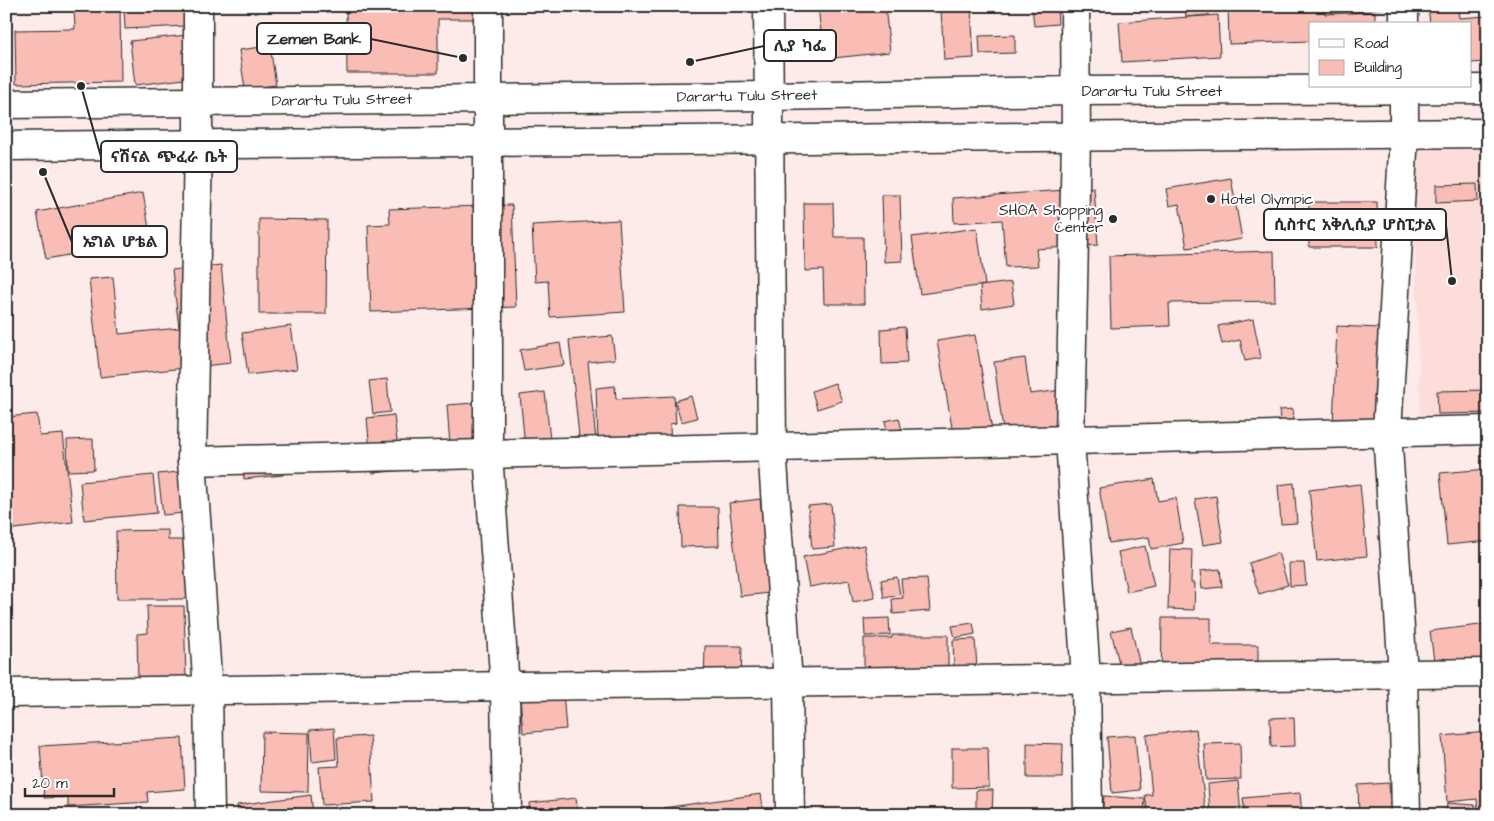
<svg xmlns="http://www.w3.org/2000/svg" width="1494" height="821" font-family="'Architects Daughter','Noto Sans Ethiopic',sans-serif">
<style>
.built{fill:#fcddda}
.building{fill:#f9bdb6;stroke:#2b2b2b}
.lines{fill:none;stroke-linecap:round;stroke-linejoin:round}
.minor-casing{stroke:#2b2b2b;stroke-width:31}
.secondary-casing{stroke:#2b2b2b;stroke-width:31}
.minor{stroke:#fff;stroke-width:28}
.secondary{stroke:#fff;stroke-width:28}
.poi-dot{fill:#2b2b2b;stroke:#fff;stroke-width:2}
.labels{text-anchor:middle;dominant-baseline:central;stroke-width:4;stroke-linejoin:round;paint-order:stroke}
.street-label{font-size:15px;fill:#2b2b2b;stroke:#fff}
.poi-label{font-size:15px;fill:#2b2b2b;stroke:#fff;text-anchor:start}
.leader{fill:none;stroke:#2b2b2b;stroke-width:2}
.callout-dot{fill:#2b2b2b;stroke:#fff;stroke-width:2}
.callout{fill:#fff;stroke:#2b2b2b;stroke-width:2}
.callout-label{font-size:16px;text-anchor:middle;font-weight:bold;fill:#2b2b2b}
</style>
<rect width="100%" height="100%" fill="#fdebe9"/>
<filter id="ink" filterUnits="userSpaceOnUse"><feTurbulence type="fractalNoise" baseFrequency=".02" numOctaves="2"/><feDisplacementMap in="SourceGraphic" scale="10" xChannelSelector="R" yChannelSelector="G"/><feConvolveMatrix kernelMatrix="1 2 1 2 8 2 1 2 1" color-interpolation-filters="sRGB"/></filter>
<g filter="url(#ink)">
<polygon class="built" points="1413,144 1488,144 1488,417 1420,418"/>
<g class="building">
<polygon points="74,6 120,6 121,82 16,84 15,30 75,29"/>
<polygon points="124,6 185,6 186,26 125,29"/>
<polygon points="346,6 490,6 490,19 438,19 438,73 347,73"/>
<polygon points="818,6 885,6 890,52 824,59"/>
<polygon points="1032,6 1057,6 1058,24 1034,26"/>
<polygon points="1185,6 1208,6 1209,15 1186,17"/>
<polygon points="1228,6 1325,6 1325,14 1375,12 1375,24 1310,24 1310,41 1229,44"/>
<polygon points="1353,6 1389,6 1390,7 1354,12"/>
<polygon points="1428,6 1458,6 1459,18 1488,16 1488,62 1470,63 1470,24 1430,24"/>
<polygon points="971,8 974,58 944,60 941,10"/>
<polygon points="1218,15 1220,56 1122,62 1119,22"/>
<polygon points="187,35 192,78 135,85 130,41"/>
<polygon points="1015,35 1015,53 980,54 979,36"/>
<polygon points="270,46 276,85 245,89 239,50"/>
<polygon points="1231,178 1242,239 1187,248 1179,204 1169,206 1166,189"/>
<polygon points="1477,184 1478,201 1436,203 1436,185"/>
<polygon points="1094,188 1098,245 1036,249 1038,266 1006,267 1002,220 954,223 953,198"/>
<polygon points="143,193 151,240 46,259 37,212"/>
<polygon points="882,195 900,195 902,261 884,262"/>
<polygon points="1309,202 1377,202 1378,247 1309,247"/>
<polygon points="804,203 833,203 834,237 863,237 864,304 824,304 823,270 805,271"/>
<polygon points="512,205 516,307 371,312 368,225 390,224 389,209"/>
<polygon points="259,219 327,220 326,314 259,314"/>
<polygon points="619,220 625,312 550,317 548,281 535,282 532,225"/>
<polygon points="977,228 985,285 920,294 912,237"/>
<polygon points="1274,251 1275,301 1169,303 1170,326 1111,328 1109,256"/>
<polygon points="221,265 231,363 100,377 89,279 113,277 119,334 179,328 172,270"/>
<polygon points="1011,282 1014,304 982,309 980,286"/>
<polygon points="1253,319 1261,358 1245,361 1240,340 1222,344 1218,326"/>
<polygon points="291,326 297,369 248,375 242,333"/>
<polygon points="1337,326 1379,328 1375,429 1333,427"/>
<polygon points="905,327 907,363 882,364 881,329"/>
<polygon points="975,335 992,430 954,439 937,341"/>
<polygon points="612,336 615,359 588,362 598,460 527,467 520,395 545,392 550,440 579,436 569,340"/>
<polygon points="560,343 564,365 524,371 520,350"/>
<polygon points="1025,358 1030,394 1062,390 1067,429 1004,438 994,362"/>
<polygon points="387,379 390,412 373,414 369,381"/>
<polygon points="835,383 842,401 817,409 812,391"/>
<polygon points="615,386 616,399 674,396 676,423 670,424 671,458 598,440 596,388"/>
<polygon points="1488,390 1488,413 1438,414 1437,391"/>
<polygon points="691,396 697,418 681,422 675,401"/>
<polygon points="474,403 479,464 372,473 367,418 394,415 398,450 450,446 447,405"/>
<polygon points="1293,409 1295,431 1281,432 1279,410"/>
<polygon points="37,414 40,436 63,434 73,522 6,530 6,417"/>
<polygon points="899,418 905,443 891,446 885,421"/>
<polygon points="93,439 94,470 68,471 67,440"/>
<polygon points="281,451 283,475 244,479 242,455"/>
<polygon points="1488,469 1488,541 1447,545 1440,473"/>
<polygon points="189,471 194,512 163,515 158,474"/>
<polygon points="153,475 157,513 84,520 80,482"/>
<polygon points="1154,479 1158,501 1176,498 1183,543 1151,549 1149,537 1109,543 1099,488"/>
<polygon points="1294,483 1297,523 1281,524 1278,485"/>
<polygon points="1360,484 1367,556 1317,561 1309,490"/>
<polygon points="1216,496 1223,542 1203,545 1195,499"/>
<polygon points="760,499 771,593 740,596 729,503"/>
<polygon points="831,504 835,547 812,549 808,506"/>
<polygon points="680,507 718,507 719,546 681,547"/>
<polygon points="168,530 168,540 189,540 190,599 117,599 116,531"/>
<polygon points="864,545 875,598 853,602 849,580 809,587 803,557"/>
<polygon points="1145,546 1154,586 1127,592 1118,552"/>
<polygon points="1170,549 1192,550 1191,583 1195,583 1194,610 1168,609"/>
<polygon points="1278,553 1288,585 1259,594 1249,563"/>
<polygon points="1289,563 1304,563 1306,585 1290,586"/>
<polygon points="1220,569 1222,587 1202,589 1200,571"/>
<polygon points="897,577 900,595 884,598 881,580"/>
<polygon points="927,578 930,611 893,614 892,599 903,598 901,579"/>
<polygon points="147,606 184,606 186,680 138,681 137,634 148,633"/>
<polygon points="889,618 890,635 865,636 864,619"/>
<polygon points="1162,618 1211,618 1211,645 1258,645 1258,686 1161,685"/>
<polygon points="973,623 975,634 955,638 952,626"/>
<polygon points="1488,624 1488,670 1436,676 1430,631"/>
<polygon points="1131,627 1141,671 1122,675 1111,631"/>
<polygon points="892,635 948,635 948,679 864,692 864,638 892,638"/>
<polygon points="975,639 977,668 954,669 953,640"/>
<polygon points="705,646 742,646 741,686 704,685"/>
<polygon points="563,693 566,729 523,733 520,697"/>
<polygon points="1294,717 1295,746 1271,747 1270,718"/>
<polygon points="334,728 336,759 312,762 310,730"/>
<polygon points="1196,729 1206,815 1148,815 1145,795 1152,795 1146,735"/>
<polygon points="262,732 309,733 308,792 261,791"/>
<polygon points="1488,732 1488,815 1478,815 1477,799 1447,802 1442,736"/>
<polygon points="1135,735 1140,790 1112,793 1107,737"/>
<polygon points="370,736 374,802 322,805 319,767 339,766 337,738"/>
<polygon points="182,738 185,789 147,792 148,802 68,807 68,797 44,798 40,746"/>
<polygon points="1027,743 1063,744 1062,778 1027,778"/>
<polygon points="1240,743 1241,779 1206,780 1204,744"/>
<polygon points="952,748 988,748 989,787 952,788"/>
<polygon points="1238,781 1241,815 1210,815 1208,784"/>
<polygon points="1389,783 1390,815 1359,815 1358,785"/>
<polygon points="976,790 993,790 992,815 976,815"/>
<polygon points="1300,793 1302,815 1245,815 1243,798"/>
<polygon points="761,794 764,815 664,815 663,808"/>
<polygon points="311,795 313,815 239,815 237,805"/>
<polygon points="1104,796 1145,799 1144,815 1102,815"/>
<polygon points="576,798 578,815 530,815 529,803"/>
<polygon points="1447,803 1475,805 1475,815 1446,815"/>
</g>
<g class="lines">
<defs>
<g id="minor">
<polyline points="198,6 198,145 192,461 208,691 210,815"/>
<polyline points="488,6 488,454 505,687 507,815"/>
<polyline points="768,6 772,447 788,683 790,815"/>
<polyline points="1075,6 1076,137 1070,440 1086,678 1088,815"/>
<polyline points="1404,6 1404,24"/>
<polyline points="1404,86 1404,134 1387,432 1403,674 1406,815"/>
<polyline points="192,461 1488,430"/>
<polyline points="6,693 1488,673"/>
</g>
<g id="secondary">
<polyline points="6,104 768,96 1076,91 1488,89"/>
<polyline points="6,146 1488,133"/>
</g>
</defs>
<use href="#minor" class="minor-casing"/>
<use href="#secondary" class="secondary-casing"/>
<use href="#minor" class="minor"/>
<use href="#secondary" class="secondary"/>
</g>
</g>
<g class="poi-dot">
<circle cx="1211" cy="199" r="5"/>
<circle cx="1113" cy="219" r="5"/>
</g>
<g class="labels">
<g class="street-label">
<text x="1152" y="91">Darartu Tulu Street</text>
<text transform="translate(747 96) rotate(-1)">Darartu Tulu Street</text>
<text transform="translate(342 100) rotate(-1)">Darartu Tulu Street</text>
</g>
<g class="poi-label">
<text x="1221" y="199">Hotel Olympic</text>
<text x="1103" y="210" text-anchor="end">SHOA Shopping<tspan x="1103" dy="17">Center</tspan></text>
</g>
</g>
<path class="leader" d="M463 58L371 39M690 62L764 46M81 86L101 157M1452 281L1446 225M43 172L72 242"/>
<g class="callout-dot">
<circle cx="463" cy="58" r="5"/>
<circle cx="690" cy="62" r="5"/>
<circle cx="81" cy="86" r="5"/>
<circle cx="1452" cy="281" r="5"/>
<circle cx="43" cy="172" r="5"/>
</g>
<g class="callout">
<rect x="257" y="23" width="114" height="31" rx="5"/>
<rect x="764" y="30" width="72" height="31" rx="5"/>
<rect x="101" y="141" width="136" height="31" rx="5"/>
<rect x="1264" y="209" width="182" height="31" rx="5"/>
<rect x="72" y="226" width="95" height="31" rx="5"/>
</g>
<g class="callout-label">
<text x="314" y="44">Zemen Bank</text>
<text x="800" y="51">ሊያ ካፌ</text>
<text x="169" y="162">ናሽናል ጭፈራ ቤት</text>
<text x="1355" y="230">ሲስተር አቅሊሲያ ሆስፒታል</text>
<text x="120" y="247">ኤግል ሆቴል</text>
</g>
<rect width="1494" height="821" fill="none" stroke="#fff" stroke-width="25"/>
<rect x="12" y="12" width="1469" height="796" fill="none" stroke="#2b2b2b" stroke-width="2" filter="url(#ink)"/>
<rect x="1309" y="22" width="162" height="65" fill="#ffffff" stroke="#aaaaaa"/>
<rect x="1319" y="39" width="25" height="8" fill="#ffffff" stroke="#aaaaaa"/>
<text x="1354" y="48" font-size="15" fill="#2b2b2b">Road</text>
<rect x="1319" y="60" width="25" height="15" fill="#f9bdb6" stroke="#aaaaaa"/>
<text x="1354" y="72" font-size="15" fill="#2b2b2b">Building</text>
<path d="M25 788v8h89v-8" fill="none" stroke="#2b2b2b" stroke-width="2.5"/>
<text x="32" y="788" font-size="15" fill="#2b2b2b" stroke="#ffffff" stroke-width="4" paint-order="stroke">20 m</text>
</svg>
